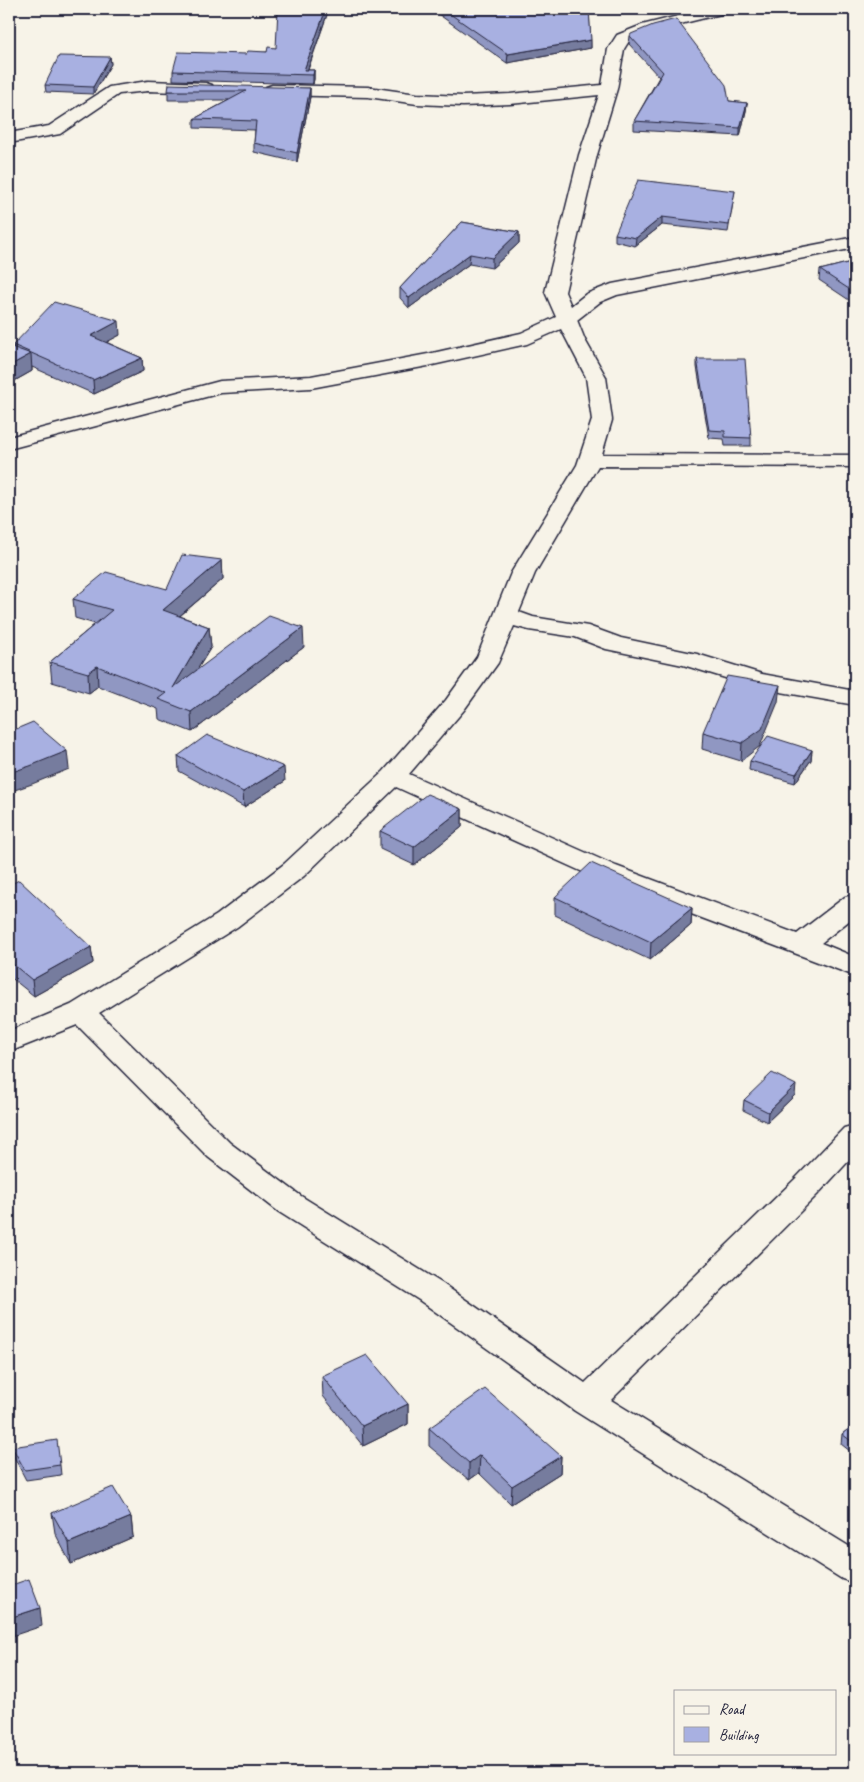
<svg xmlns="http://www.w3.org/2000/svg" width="864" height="1782" font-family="Caveat,sans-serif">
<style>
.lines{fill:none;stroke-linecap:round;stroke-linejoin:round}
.minor-casing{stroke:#22223b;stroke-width:3}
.minor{fill:#f7f3e8;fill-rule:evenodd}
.wall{fill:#9097c2;stroke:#22223b}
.shaded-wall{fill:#767b9e;stroke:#22223b}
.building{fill:#a8b0e1;stroke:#22223b}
</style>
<rect width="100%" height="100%" fill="#f7f3e8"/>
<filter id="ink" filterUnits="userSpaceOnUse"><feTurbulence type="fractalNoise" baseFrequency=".02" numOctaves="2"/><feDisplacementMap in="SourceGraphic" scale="10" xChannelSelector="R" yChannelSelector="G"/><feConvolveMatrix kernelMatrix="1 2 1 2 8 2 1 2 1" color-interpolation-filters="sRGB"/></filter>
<g filter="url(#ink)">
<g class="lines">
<defs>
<g id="minor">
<polygon points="706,9 732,9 729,12 652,31 629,41 624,49 617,89 597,155 565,292 571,306 586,294 612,284 855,237 855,248 617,295 600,302 577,320 585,340 606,377 612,420 602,454 855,455 855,467 598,466 535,573 519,612 533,617 588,626 621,638 697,654 762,674 855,691 855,705 758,688 683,665 606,649 575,637 529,630 514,626 498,663 464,710 409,774 616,866 797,934 845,897 855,895 855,916 821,943 855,957 855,976 596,878 396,787 304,876 237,927 99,1013 230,1143 301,1196 443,1284 585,1383 795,1179 844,1128 855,1125 855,1154 817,1195 611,1400 855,1550 855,1583 842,1579 575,1411 419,1300 279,1212 208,1157 77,1025 9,1052 9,1031 71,1005 217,915 284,864 384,771 446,700 477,657 511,573 577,465 592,420 586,377 561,329 527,344 428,366 311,388 221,393 9,449 9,437 220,381 311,376 428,354 521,333 556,317 545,292 579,155 599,95 510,104 463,106 417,104 368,97 272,95 266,93 264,90 266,87 272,85 368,87 417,94 463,96 510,94 602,85 608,49 617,35 642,25"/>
<polygon points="148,81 206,83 212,85 214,88 212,91 206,93 148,91 119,94 60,134 9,143 9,133 49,126 109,87"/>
</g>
</defs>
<use href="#minor" class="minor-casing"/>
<use href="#minor" class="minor"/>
</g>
<g class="wall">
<polygon points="329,9 308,70 314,70 314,79 313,84 173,80 173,71 246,54 267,52 276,48"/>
<polygon points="431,9 589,9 591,48 507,63"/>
<polygon points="630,36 729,101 747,103 746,111 740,136 634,130 634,121 659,77 629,44"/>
<polygon points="110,57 111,64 93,94 46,92 45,85"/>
<polygon points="310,88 310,97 297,162 254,152 254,143 255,130 194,128 194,119 229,100 168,100 168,91"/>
<polygon points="735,191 728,232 662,225 635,246 615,241 615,234"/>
<polygon points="462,222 519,232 519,243 492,268 469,264 409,308 400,298 400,288"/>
<polygon points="855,261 855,304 819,280 820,270"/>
<polygon points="120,335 106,342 142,358 143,371 94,394 32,367 32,371 9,384 9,346 14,348 13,345"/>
<polygon points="697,359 751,438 751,446 725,446 724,439 709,438 697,367"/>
<polygon points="222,560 223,579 180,616 209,627 211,647 197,670 304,647 192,732 159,719 158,709 98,686 89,693 52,682 50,662 95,624 75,618 73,599 167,589"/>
<polygon points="778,702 741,761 702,749 703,732"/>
<polygon points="812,750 811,760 795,783 749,770 750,761"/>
<polygon points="178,756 285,781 244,807 179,771"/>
<polygon points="462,809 462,827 414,865 380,849 380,831"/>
<polygon points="9,885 91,947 93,963 34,996 9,976"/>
<polygon points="555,897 692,908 691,925 650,960 555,915"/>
<polygon points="795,1095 767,1122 743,1110 744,1100"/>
<polygon points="322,1376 408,1404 408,1424 363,1446 323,1396"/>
<polygon points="855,1424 855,1455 841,1444 842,1434"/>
<polygon points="429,1428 561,1456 560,1473 511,1504 479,1473 469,1480 429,1446"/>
<polygon points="12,1447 60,1465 61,1475 26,1480 14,1457"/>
<polygon points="52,1513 131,1517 133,1537 71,1564 55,1533"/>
</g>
<g class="shaded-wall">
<polygon points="326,9 329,9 306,74 304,70"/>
<polygon points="591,40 591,48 507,63 508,54"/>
<polygon points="110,57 111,64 93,94 93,87"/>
<polygon points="314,70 314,79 313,84 313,75"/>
<polygon points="310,88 310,97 297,162 297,153"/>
<polygon points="747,103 746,111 740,136 740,128"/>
<polygon points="662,217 662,225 635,246 636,238"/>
<polygon points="519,232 519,243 492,268 492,258"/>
<polygon points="470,254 469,264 409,308 409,298"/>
<polygon points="119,321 120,335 92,350 91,336"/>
<polygon points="31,354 32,371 9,384 9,366"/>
<polygon points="142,358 143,371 94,394 93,380"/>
<polygon points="222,560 223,579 164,629 163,610"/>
<polygon points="209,627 211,647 175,706 173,688"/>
<polygon points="303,628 304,647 192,732 191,712"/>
<polygon points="97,666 98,686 89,693 88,673"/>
<polygon points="780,685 778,702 760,746 741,761 742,743"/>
<polygon points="812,750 811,760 795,783 796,774"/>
<polygon points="67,751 69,769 32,784 9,792 9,773"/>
<polygon points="284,767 285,781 244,807 243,792"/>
<polygon points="462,809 462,827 414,865 414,847"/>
<polygon points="692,908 691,925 650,960 651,942"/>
<polygon points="91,947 93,963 34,996 32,980"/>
<polygon points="796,1085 795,1095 767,1122 768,1112"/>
<polygon points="408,1404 408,1424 363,1446 362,1426"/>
<polygon points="480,1455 479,1473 469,1480 469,1463"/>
<polygon points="561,1456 560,1473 511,1504 512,1486"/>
<polygon points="131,1517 133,1537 71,1564 69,1543"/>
<polygon points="40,1608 42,1626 9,1637 9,1618"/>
</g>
<g class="building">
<polygon points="278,9 326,9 304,70 314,70 313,75 173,71 178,52 246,54 248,51 267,52 268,47 276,48"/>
<polygon points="443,9 589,9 591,40 508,54"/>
<polygon points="676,19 726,85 729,101 747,103 740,128 634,121 663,72 630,36 631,34 653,25"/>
<polygon points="59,56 110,57 93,87 45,85"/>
<polygon points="169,84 310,88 297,153 254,143 256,121 194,119 246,91 168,91"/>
<polygon points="638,180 735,191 729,225 662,217 636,238 615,234"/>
<polygon points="462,222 519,232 492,258 470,254 409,298 400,288"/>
<polygon points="855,261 855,293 820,270"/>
<polygon points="54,302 119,321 91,336 142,358 93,380 13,345"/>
<polygon points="9,346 31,354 9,366"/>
<polygon points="697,359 745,359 751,438 725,437 725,431 709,430"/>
<polygon points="182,555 222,560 163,610 209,627 173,688 269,616 303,628 191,712 158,699 166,693 97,666 88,673 50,662 112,610 73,599 106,572 167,589"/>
<polygon points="727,676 780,685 762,729 742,743 703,732"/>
<polygon points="33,722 67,751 30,766 9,773 9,732"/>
<polygon points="207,735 284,767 243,792 178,756"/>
<polygon points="768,736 812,750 796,774 750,761"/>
<polygon points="427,794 462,809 414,847 380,831"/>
<polygon points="591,863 692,908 651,942 555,897"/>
<polygon points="19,880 91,947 32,980 9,961 9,885"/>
<polygon points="772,1073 796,1085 768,1112 744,1100"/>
<polygon points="367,1355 408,1404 362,1426 322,1376"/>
<polygon points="485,1389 561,1456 512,1486 480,1455 469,1463 429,1428"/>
<polygon points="855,1424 855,1444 842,1434"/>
<polygon points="57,1440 60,1465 25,1470 12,1447"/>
<polygon points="113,1487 131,1517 69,1543 52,1513"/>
<polygon points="29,1579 40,1608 9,1618 9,1586"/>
</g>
</g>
<rect width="864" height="1782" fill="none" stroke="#f7f3e8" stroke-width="30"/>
<rect x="15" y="15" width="834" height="1752" fill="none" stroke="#22223b" stroke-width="2" filter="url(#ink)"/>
<rect x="674" y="1690" width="162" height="65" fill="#f7f3e8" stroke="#a29fa3"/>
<rect x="684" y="1706" width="25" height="8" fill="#f7f3e8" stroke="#a29fa3"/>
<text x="719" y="1714" font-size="15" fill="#22223b">Road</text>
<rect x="684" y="1727" width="25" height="15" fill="#a8b0e1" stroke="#a29fa3"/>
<text x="719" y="1740" font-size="15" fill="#22223b">Building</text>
</svg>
